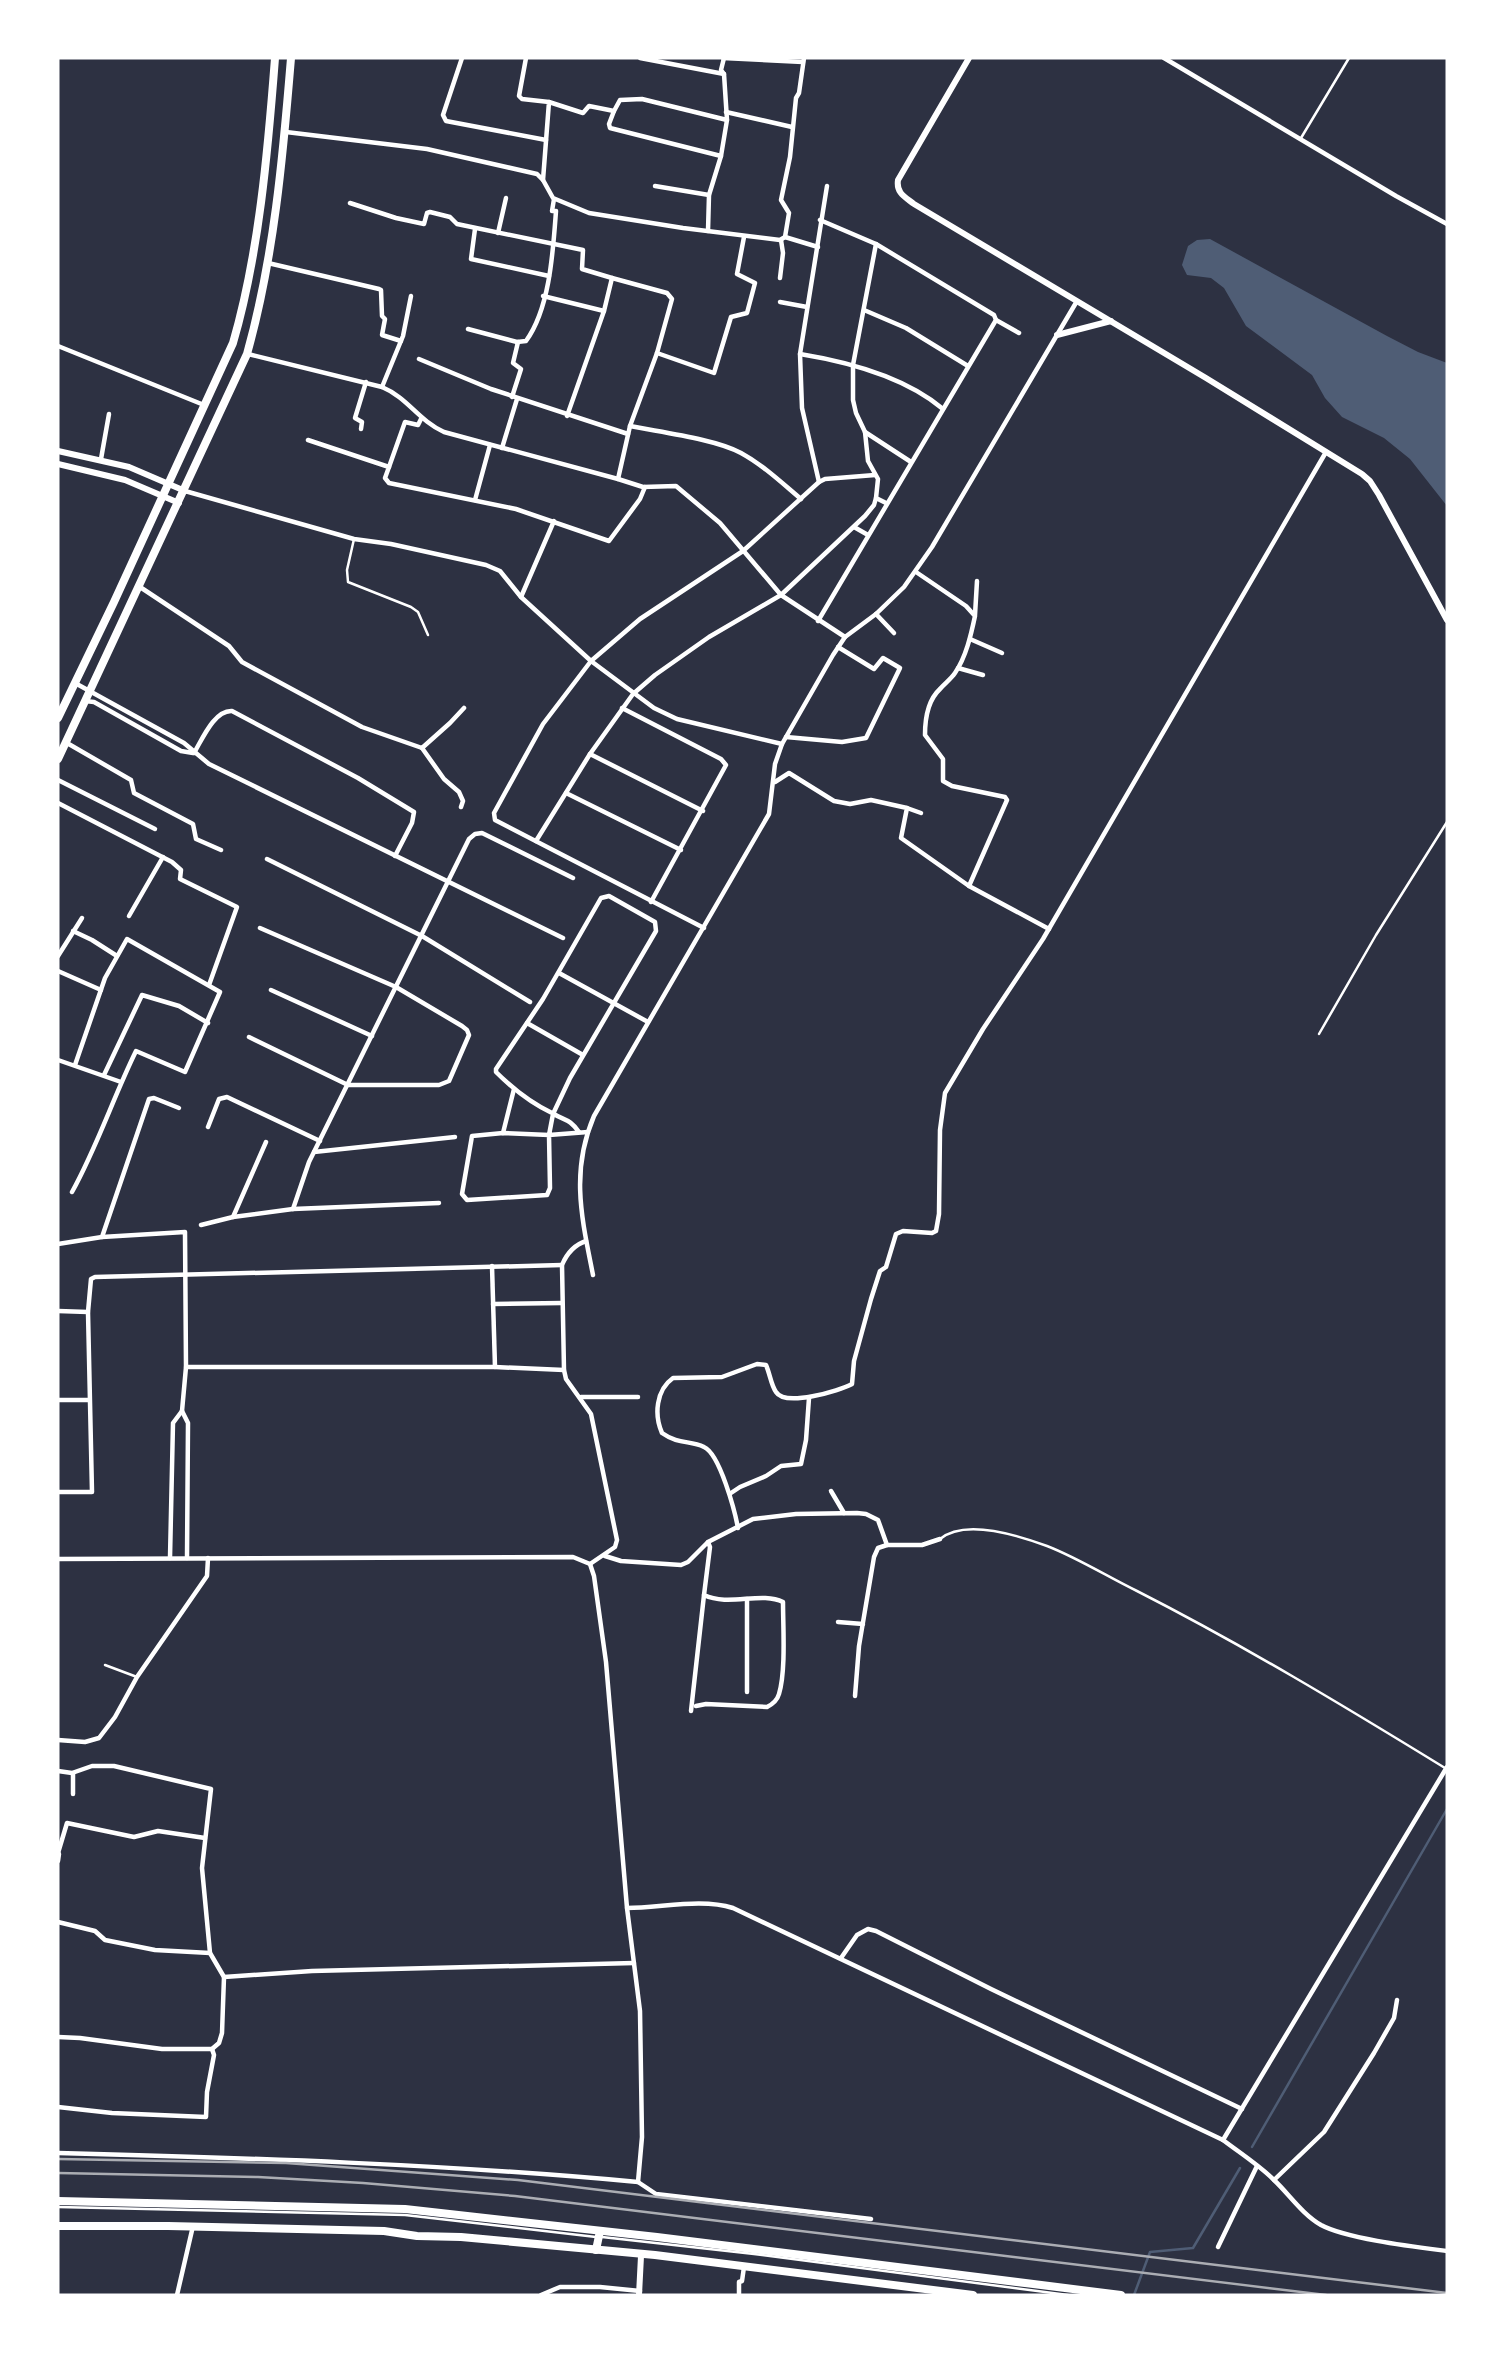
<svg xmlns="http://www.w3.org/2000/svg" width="1505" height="2353" font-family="'PT Sans',sans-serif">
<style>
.water{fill:#4f5d75}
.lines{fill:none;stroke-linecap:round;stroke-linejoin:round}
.stream{stroke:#4f5d75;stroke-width:2.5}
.service{stroke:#fff;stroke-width:2.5}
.minor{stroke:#fff;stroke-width:4.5}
.tertiary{stroke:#fff;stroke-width:6}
.primary{stroke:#fff;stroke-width:8}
.rail{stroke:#abadb3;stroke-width:2.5}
</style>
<rect width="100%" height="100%" fill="#2d3142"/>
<polygon class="water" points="1210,239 1387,336 1418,352 1447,363 1447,506 1410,459 1384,438 1342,417 1325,398 1312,375 1246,326 1224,288 1211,278 1187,275 1182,265 1188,246 1197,240"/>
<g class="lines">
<g class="stream">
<polyline points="1252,2147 1447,1809"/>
<polyline points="1134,2295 1150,2252 1193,2248 1240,2168"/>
</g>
<g class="service">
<polyline points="1301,138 1349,58"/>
<polyline points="354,539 347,570 348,582 411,607 418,612 428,635"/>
<polyline points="1319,1034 1376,935 1447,822"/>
<path d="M940,1539C965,1518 1020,1536 1047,1546C1078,1558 1108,1577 1137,1591C1243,1645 1344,1706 1445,1768"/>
<polyline points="105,1665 137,1677"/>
<polyline points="58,2207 405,2215 596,2237"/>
<polyline points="602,2237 754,2254 1068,2295"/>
</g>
<g class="minor">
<polyline points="462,58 443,115 446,121 546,140"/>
<polyline points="526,58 519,96 522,99 549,102 543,180"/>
<polyline points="640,58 724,74"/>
<polyline points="723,58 803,62"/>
<polyline points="1164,58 1396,196 1447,224"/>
<polyline points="549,102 583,113 589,106 614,111 620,100 642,99 727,120"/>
<polyline points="614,111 609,124 610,128 721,156"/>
<polyline points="726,112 792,127"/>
<polyline points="286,132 427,149 537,174 543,180 553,198 589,213 683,228 780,240 785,237 789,213 781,200 790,157 796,98 799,93 804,58"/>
<polyline points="655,186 709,195"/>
<polyline points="350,203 396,218 424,224 427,213 430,212 450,217 457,224 583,250 582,269 612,278 604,311"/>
<polyline points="475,229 471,259 549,276"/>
<polyline points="708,231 709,195 721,156 727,120 724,74 721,70 724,58"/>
<polyline points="498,233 506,198"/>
<polyline points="785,237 818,247"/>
<polyline points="876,244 853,365 853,400 856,413 865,432 868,461 878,479 876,498 886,503"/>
<polyline points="268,263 379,289 381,290 382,316 385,319 382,335 401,341"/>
<polyline points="612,278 667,293 672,299 657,353 630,426 618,479"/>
<polyline points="780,278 783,253 781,240"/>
<polyline points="543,296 604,311 567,416"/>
<polyline points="780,302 807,307"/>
<polyline points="864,310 906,328 968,366"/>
<polyline points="996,320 1019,333"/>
<path d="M468,329L517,342L526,341C550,308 553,251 556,211H552L554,199"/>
<polyline points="58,346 204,405"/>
<polyline points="657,353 714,373 731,317 747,313 755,283 737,274 744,237"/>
<path d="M248,354L382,387C408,398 418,420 444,432L618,479L643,487L676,486L720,523L781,595L845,637"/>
<path d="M800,354C849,362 905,377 943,409"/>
<polyline points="419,359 491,389 628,434"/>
<polyline points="382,387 403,336 411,296"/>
<polyline points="512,397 521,369 513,363 518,342"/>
<path d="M630,426C659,432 716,439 741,453C763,465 782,483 801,499"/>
<polyline points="361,429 362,422 355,418 366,382"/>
<polyline points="865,432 911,462"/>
<polyline points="308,440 389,467 385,478 389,483 516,509 609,541 640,499 645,487"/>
<polyline points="502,448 517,399"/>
<polyline points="101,459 109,414"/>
<polyline points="389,467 405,422 418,425 421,419"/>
<polyline points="819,482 802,408 800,354 827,186"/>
<polyline points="185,491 354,539 391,544 486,565 500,571 521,597 591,661 654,708 677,719 782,744"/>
<polyline points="475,500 490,445"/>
<polyline points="854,527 868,535"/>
<path d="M916,572L966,606L975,616C971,635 966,657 955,673C951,679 945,683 940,689C928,700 925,719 925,735L943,759V781L952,786L1005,797L1007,800L969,886"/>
<polyline points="140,587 229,646 242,662 362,727 422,748 450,723 464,708"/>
<polyline points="521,597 554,521"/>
<polyline points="876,614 894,633"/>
<polyline points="975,615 977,581"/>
<polyline points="818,621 996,320 994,315 876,244 820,220"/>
<polyline points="970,639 1002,653"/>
<polyline points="958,668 983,675"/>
<polyline points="75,683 184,743 209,764 563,938"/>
<polyline points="85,701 94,702 181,751 193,753"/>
<polyline points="622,708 721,759 726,765 651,902"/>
<polyline points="786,737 842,742 866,738 900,668 883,658 874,669 838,647"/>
<polyline points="67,743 131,780 134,793 193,824 196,839 221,850"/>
<polyline points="422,748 444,779 459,792 463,801 461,807"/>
<path d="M194,753C202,740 214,710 232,711L358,778L414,812L412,823L395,856"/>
<polyline points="590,754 703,811"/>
<polyline points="58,780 155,829"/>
<polyline points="775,782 789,773 834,801 850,804 871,800 907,808 901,838 969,886 1049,929"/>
<polyline points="566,793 681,850"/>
<polyline points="58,803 172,862 181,870 180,879 237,907 209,985"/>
<polyline points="907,808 921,813"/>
<polyline points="536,841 590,754 633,694 655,675 709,637 781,595 865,516 874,505 876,498"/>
<polyline points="267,859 422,936 530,1002"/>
<polyline points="129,916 163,857"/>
<polyline points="704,928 495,820 494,813 543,724 591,661 640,619 743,551 819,482 825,479 875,475"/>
<polyline points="73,931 92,940 117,956"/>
<polyline points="58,956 82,918"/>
<polyline points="58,971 101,990"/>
<polyline points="559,973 648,1022"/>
<polyline points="271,990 372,1036"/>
<polyline points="527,1023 583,1055"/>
<polyline points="249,1037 348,1085 439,1085 449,1081 469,1035 467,1030 462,1026 396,987 260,928"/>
<polyline points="58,1060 121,1082"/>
<polyline points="104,1075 142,995 179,1006 208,1023"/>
<polyline points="208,1127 219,1099 227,1097 320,1141"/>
<path d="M579,1132C569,1118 565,1121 552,1113C531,1103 512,1088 496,1072V1069L543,999L601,898L609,896L655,922L656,931L570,1078L553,1114L549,1135L503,1133L472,1136L462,1194L467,1200L547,1195L550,1188L549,1135L588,1132"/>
<polyline points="503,1133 514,1089"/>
<polyline points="314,1152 455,1137"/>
<path d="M72,1192C97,1147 113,1098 136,1051L185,1072L220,992L127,939L105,978L75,1065"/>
<polyline points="293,1209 309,1162 469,839 475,834 482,833 573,878"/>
<polyline points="233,1217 266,1142"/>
<polyline points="201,1225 233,1217 293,1209 439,1203"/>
<polyline points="102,1237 185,1232 186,1367 182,1411 173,1423 170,1558"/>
<path d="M586,1241C574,1245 567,1253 562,1265L564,1370L566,1379L591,1414L617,1540L615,1547L590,1564"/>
<polyline points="58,1244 102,1237 149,1099 154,1098 179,1108"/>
<polyline points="492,1266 495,1367"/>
<path d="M593,1275C582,1219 570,1172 594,1116L769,814L775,764L782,744L833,655L845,637L876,614L904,587L932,547L1077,301"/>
<polyline points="493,1304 562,1303"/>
<polyline points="58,1311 88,1312"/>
<polyline points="186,1367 495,1367 564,1370"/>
<polyline points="581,1397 638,1397"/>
<polyline points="58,1400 89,1400"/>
<polyline points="182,1411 188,1423 187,1558"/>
<polyline points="831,1491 844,1513"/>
<polyline points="58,1492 92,1492 88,1312 91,1279 95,1277 562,1265"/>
<polyline points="731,1493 740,1487 766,1476 781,1466 801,1464 806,1440 809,1398"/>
<path d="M738,1528C735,1512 720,1454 704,1447C690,1440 679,1445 662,1433C654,1415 656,1390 673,1378L722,1377L757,1364L766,1365C770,1374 771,1385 776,1392C785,1407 839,1391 852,1384L854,1361L871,1299L880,1271L886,1267L896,1234L903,1231L932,1233L936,1231L939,1214L940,1130L945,1093L983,1029L1043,939L1326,452"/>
<polyline points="605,1556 621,1561 681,1565 688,1562 708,1542 753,1519 796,1514 857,1513 866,1514 878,1520 887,1545 922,1545 940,1539"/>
<polyline points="58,1559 573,1557 590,1564 594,1576 606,1662 627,1908 640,2011 642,2137 638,2182"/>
<polyline points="747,1599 747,1692"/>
<polyline points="838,1622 863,1624"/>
<polyline points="855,1696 859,1646 874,1557 878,1548 887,1545"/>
<path d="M696,1706L706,1704L767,1707C773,1704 777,1701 779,1694C786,1671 783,1627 783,1602C761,1591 729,1607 704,1595L710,1547L708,1542"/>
<polyline points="691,1711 704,1595"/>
<polyline points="58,1740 85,1742 99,1738 115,1717 137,1677 207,1576 208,1558"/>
<polyline points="58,1771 72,1773 92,1766 114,1766 211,1789 202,1868 210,1953 224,1977 222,2033 219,2043 212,2049 162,2049 80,2038 58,2037"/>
<polyline points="73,1794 73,1773"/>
<polyline points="58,1853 67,1823 134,1837 158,1831 205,1838"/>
<polyline points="58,1861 59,1854"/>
<path d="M627,1908C661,1908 701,1898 733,1908L1223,2140C1240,2153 1259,2165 1274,2180C1289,2194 1302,2214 1321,2225C1347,2239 1416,2247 1447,2251"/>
<polyline points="58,1922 95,1931 105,1940 155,1950 210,1953"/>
<polyline points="841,1958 857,1935 868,1929 876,1931 991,1989 1242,2109"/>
<polyline points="224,1977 312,1971 634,1963"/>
<polyline points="58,2107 112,2113 206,2117 207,2092 214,2055 212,2049"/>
<polyline points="1223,2140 1447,1767"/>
<path d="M58,2153C252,2158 445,2164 638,2182L656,2194L871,2219"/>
<polyline points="1274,2180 1324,2132 1374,2053 1394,2018 1397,2000"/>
<polyline points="1218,2247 1257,2166"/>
<polyline points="177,2295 193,2226"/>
<polyline points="541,2295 560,2287 600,2287 640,2291"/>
<polyline points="739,2295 739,2282 742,2281 744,2267"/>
</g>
<g class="tertiary">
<path d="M969,58L898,180C896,193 905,197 914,204L1206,378L1362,474L1370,481L1379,495L1447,620"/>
<polyline points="1057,335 1111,321"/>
<polyline points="58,451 129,467 185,491"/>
<polyline points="58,464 125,480 179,503"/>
<polyline points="639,2295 641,2256"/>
</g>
<g class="primary">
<path d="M58,718L114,602L233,343C259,254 268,150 275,58"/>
<path d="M58,759L247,354C274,258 283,156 291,58"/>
<polyline points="58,2201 405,2209 657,2237 1121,2295"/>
<polyline points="58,2226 168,2226 384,2231 417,2236 461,2237 655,2255 973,2295"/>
<polyline points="596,2250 600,2231"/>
</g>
<g class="rail">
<polyline points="58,2159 286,2163 518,2180 1447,2293"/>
<polyline points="58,2173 258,2177 363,2183 515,2196 1326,2295"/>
</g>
</g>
<rect width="1505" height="2353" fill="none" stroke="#ffffff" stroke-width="119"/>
</svg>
